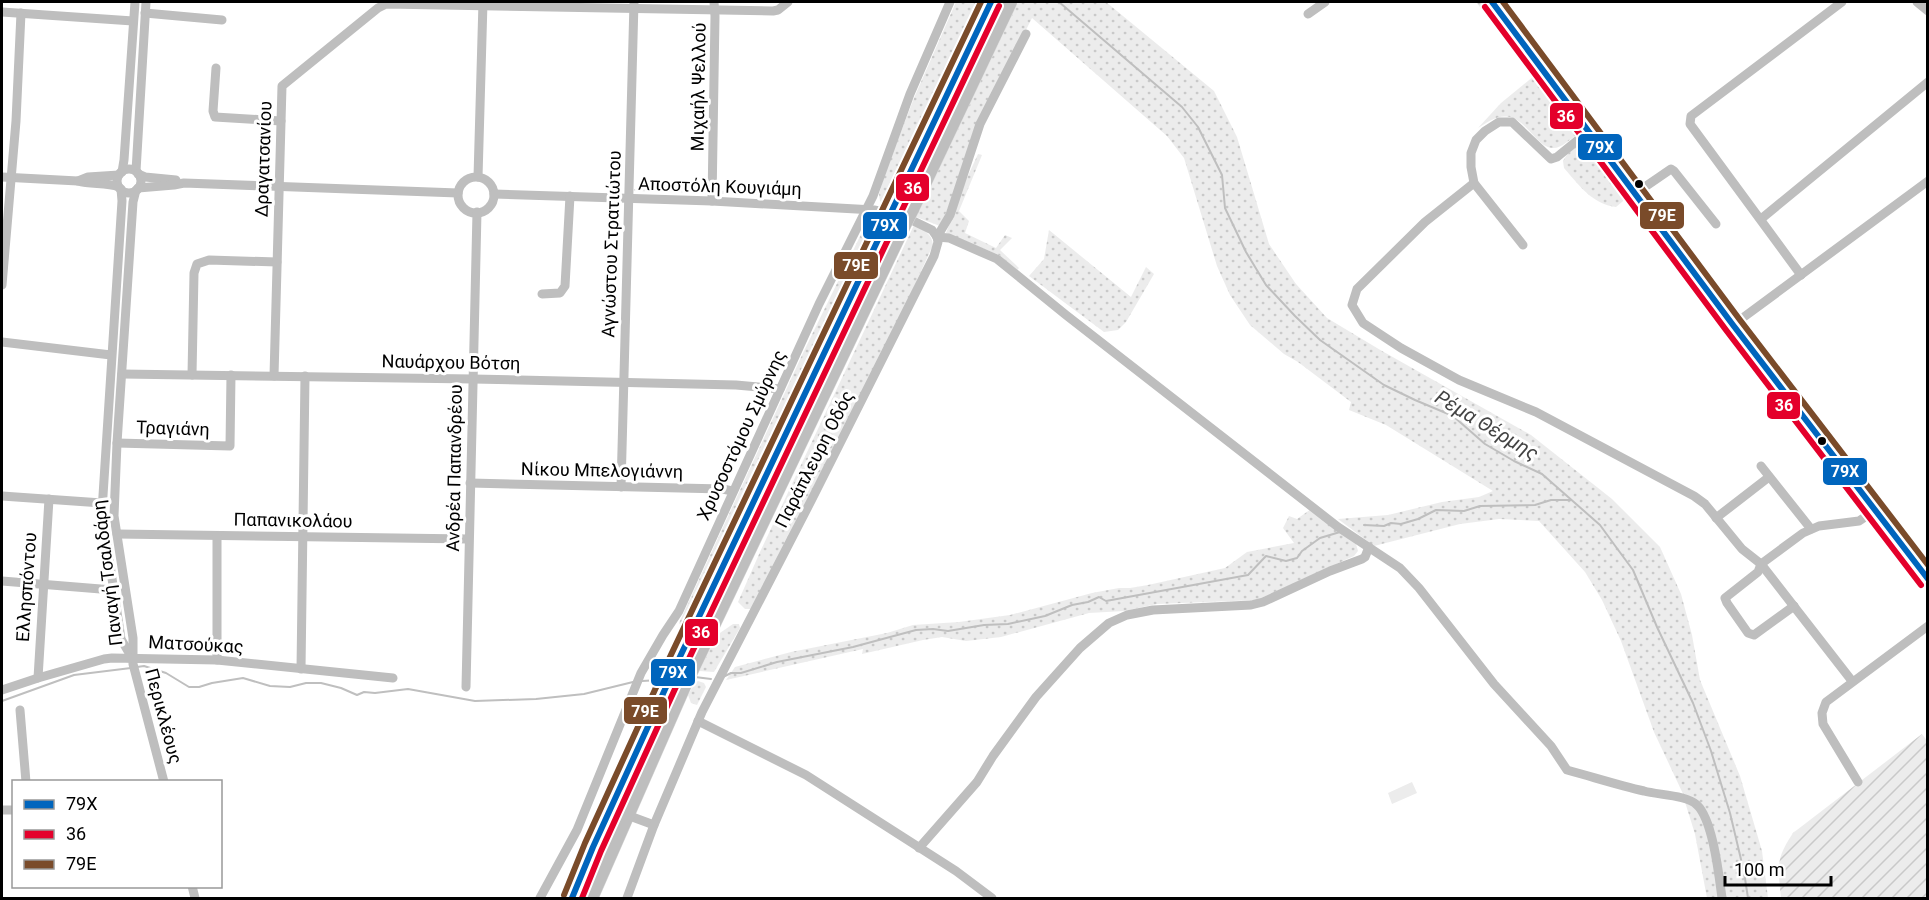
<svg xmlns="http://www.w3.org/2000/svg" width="1929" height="900" font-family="Roboto,sans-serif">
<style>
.grass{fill:url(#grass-dots)}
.garden{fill:url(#garden-furrows)}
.pitch{fill:#ececec}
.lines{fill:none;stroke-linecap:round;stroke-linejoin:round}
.stream{stroke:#bfbfbf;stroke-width:2}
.major-casing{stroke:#dbdbdb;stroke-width:14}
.highway-casing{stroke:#dbdbdb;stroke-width:15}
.minor{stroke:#bebebe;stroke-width:9}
.major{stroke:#bebebe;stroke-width:12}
.highway{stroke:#bebebe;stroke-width:14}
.highway-bridge-casing{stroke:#dbdbdb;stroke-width:15;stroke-linecap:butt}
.highway-bridge{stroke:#bebebe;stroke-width:14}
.bus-1-casing{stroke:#fff;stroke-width:10}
.bus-2-casing{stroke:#fff;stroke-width:10}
.bus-3-casing{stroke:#fff;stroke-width:10}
.bus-1{stroke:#0065bd;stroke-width:6}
.bus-2{stroke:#e4002b;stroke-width:6}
.bus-3{stroke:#7a4b2a;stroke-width:6}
.bus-dot{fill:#000;stroke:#fff;stroke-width:2}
.labels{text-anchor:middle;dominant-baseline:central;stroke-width:6;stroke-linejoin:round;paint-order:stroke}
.street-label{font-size:18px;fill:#000;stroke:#fff}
.water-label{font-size:20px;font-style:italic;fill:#444;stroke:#fff}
.line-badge{stroke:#fff;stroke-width:2}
.badge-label{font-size:16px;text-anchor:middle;font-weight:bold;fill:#fff}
</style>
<defs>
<pattern id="grass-dots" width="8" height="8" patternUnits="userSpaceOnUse" patternTransform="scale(1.5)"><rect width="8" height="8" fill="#ececec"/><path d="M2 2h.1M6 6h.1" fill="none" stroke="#c9c9c9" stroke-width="1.8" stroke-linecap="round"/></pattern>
<pattern id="garden-furrows" width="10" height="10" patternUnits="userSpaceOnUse" patternTransform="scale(1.5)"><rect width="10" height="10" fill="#ececec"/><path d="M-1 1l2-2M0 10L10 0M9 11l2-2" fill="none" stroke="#c9c9c9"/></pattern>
</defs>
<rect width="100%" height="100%" fill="#fff"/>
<g class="grass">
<polygon points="956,2 981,2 886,206 880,201 879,194 885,173 914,98"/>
<polygon points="995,2 1000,2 722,588 613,826 609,824 638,759"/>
<polygon points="1018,2 1106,2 1214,91 1237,137 1269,244 1296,284 1327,318 1382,351 1531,435 1612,499 1660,547 1681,594 1692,635 1700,680 1740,776 1762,851 1768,898 1726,898 1714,829 1684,796 1654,732 1621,641 1602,600 1585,572 1539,521 1499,519 1460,524 1374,546 1338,519 1388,515 1442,502 1479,497 1493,491 1386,425 1349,410 1351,402 1298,362 1284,354 1250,325 1230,295 1217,266 1184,158 1167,136 1032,18 980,121 943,221 940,226 916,217"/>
<path d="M1476,2H1485L1540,71L1580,128C1578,135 1573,138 1567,142C1543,162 1533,126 1513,118C1500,113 1489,121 1478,128L1501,103L1534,76Z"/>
<path d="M1585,143L1590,146L1629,196L1616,207C1592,204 1579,185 1564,168L1563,161C1568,152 1575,146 1585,143Z"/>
<polygon points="978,154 982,155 959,211 969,221 965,233 996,248 1005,235 1012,238 1000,250 1019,268 1017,270 999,255 946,233 966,180"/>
<polygon points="634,189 698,189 799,196 634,191"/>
<polygon points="884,213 691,620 682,627 679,623 803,353 867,222 874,214"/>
<path d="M914,225C923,230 932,233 933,245L901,315L754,609H745L738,602L760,552Z"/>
<polygon points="1049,230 1131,297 1146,267 1154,274 1126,322 1118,330 1104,332 1029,276 1044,259"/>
<polygon points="1311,509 1354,537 1358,551 1354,556 1257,600 1157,604 1124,611 1089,613 1001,637 966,641 942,637 923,640 862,654 863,649 726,680 735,667 791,652 887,633 913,625 959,622 1010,615 1092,593 1119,588 1130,588 1148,585 1225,568 1247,552 1294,543 1283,528 1289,516 1297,519"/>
<polygon points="733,624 739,624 740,628 714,672 699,671 717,635"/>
<polygon points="698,681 704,683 706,687 697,705 691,703 688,695 694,684"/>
<polygon points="1685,802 1695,807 1707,828 1720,898 1707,898 1695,834"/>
</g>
<path class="garden" d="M1922,734L1928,742L1927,898H1781C1778,867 1775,860 1793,833Z"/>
<polygon class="pitch" points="1412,782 1417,793 1392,804 1388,793"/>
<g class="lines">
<g class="stream">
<polyline points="1059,2 1182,107 1198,127 1222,175 1225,208 1246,252 1266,285 1295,316 1320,340 1384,385 1415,400 1453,416 1485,444 1514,461 1542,474 1600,525 1616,547 1633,570 1657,627 1693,703 1711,751 1730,813 1744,872 1748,898"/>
<polyline points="1364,525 1384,526 1391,523 1401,524 1418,519 1436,510 1464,511 1480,506 1535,505 1551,500 1571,500"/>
<polyline points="137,667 144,666 166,673 189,687 199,687 212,683 243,678 270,686 290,687 306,683 321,683 341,688 357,695 364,692 375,693 408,689 475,701 536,699 584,694 633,682"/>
<polyline points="695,677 711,679"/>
<polyline points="723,677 731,673 741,673 777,662 853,647 916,630 933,629 948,631 984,625 1008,624 1045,616 1072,605 1088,602 1099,597 1106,601 1248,575 1266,556 1286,561 1297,558 1302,551 1320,538 1340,532"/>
<polyline points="642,681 660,680"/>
<polyline points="2,701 74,675 131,668"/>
</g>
<defs>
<polyline id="major" points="1492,2 1733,325 1928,580"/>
<g id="highway">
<polyline points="895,204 991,2"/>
<polyline points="912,209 1010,2"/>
<polyline points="572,898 593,847 664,690 888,218"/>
<polyline points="591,898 684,686 903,227"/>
</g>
</defs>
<use href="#major" class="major-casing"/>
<use href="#highway" class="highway-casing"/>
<g class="minor">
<polyline points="1917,2 1928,11"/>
<polyline points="2,12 133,21"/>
<polyline points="145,13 222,20"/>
<polyline points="1308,14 1325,2"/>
<polyline points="216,68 213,111 215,117 281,121"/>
<circle cx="129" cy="181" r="12"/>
<polyline points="136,171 146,2"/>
<polyline points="122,172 124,160 135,2"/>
<polyline points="138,174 145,177 176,180"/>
<path d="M2,177L78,181C91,185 106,182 119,187"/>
<polyline points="478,177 483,2"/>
<circle cx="476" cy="195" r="18"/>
<polyline points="78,181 88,177 119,175"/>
<polyline points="1474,183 1425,222 1357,289 1352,305 1363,323 1401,348 1459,380 1536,412 1694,496 1705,504 1742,549 1761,564 1852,681"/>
<polyline points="138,188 174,185 184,183 458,193"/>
<polyline points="121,189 122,201 102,511 121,639 132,658"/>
<polyline points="136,190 133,202 117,443 114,516 133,638 133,664 164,782"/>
<polyline points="1636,193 1671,169 1674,171 1716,224"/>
<polyline points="494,194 712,201 874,210 901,215 932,230 937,237"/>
<polyline points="712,201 715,16 714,2"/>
<polyline points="1761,219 1928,82"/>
<path d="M937,237L949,238L997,259L1066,315L1338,527L1400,568L1419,588L1494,684L1551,746L1567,770C1593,777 1618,785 1644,791C1658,795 1687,795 1697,805C1713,820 1719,876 1722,898"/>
<polyline points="1523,245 1474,183 1471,167 1471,153 1476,140 1485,131 1499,122 1512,122 1551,159 1557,157 1589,131"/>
<polyline points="1801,275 1690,124 1691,116 1842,2"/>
<polyline points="2,285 16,121 21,13"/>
<polyline points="542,294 560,293 565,286 570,196"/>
<polyline points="1733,325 1928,181"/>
<polyline points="2,342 111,355"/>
<polyline points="122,374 473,379 736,385 780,389"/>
<polyline points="192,375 194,273 197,264 209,260 277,262"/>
<polyline points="274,376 282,86 378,8 386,4 773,11 778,10 788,2"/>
<polyline points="117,443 230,446 231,375"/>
<polyline points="1761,466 1811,529"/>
<polyline points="470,483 723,489 732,491"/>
<polyline points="621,487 634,2"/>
<polyline points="2,496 102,503"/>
<polyline points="1716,518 1769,477"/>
<polyline points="117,534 468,539"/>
<polyline points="2,581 113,590"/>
<polyline points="1794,606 1754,635 1748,633 1727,603 1725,598 1758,572 1761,564 1803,533 1819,526 1859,521 1874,511"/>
<polyline points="217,660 217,536"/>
<polyline points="301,669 305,376"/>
<polyline points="38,678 49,499"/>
<polyline points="466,687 477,212"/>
<polyline points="2,690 38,678 104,659 112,658 217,660 393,678"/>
<polyline points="20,710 26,782"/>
<polyline points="698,721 806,775 956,871 992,898"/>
<polyline points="1858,782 1823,724 1822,713 1826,702 1928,626"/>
<polyline points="2,810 14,810"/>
<polyline points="627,815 654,825"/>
<polyline points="919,848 977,782 993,756 1036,697 1080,648 1109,623 1127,615 1153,610 1251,605 1263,602 1330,571 1362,559 1365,557 1369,547"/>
<polyline points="192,886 195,898"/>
<polyline points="540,898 577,830 641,673 663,635 679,611 819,304 873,196 910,94 950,2"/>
<polyline points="627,898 654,825 702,712 812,499 934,256 938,242 937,237 950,215 980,124 1026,34"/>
</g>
<use href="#major" class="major"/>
<use href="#highway" class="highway"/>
<defs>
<g id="highway-bridge">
<polyline points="888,218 895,204"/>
<polyline points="903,227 912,209"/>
</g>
</defs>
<use href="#highway-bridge" class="highway-bridge-casing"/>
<use href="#highway-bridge" class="highway-bridge"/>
<defs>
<g id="bus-1">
<polyline points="1492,2 1733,325 1928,579"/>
<polyline points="572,898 593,847 677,663 991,2"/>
</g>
<g id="bus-2">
<polyline points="1485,7 1726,330 1921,585"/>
<polyline points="582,898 601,851 685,667 999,6"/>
</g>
<g id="bus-3">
<polyline points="1503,2 1740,320 1928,565"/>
<polyline points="564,895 585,843 669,659 981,2"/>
</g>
</defs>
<use href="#bus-1" class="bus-1-casing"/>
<use href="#bus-2" class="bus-2-casing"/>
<use href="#bus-3" class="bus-3-casing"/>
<use href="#bus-1" class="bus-1"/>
<use href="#bus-2" class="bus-2"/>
<use href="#bus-3" class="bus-3"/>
</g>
<g class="bus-dot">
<circle cx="1639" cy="184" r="5"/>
<circle cx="1822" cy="441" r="5"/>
</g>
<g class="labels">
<g class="street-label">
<text transform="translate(698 87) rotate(-89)">Μιχαήλ Ψελλού</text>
<text transform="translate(263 159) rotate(-88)">Δραγατσανίου</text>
<text transform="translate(720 186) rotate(2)">Αποστόλη Κουγιάμη</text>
<text transform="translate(611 244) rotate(-88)">Αγνώστου Στρατιώτου</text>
<text transform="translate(451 362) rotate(1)">Ναυάρχου Βότση</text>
<text transform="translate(173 428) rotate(2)">Τραγιάνη</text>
<text transform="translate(741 435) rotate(-65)">Χρυσοστόμου Σμύρνης</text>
<text transform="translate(814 459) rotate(-63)">Παράπλευρη Οδός</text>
<text transform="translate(454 468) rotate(-89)">Ανδρέα Παπανδρέου</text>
<text transform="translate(602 470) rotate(1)">Νίκου Μπελογιάννη</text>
<text transform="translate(293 520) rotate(1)">Παπανικολάου</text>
<text transform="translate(107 573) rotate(-97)">Παναγή Τσαλδάρη</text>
<text transform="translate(26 587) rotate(-86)">Ελλησπόντου</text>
<text transform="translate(196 644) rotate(3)">Ματσούκας</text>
<text transform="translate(164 716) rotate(75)">Περικλέους</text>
</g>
<g class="water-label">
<text transform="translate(1487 425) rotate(31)">Ρέμα Θέρμης</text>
</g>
</g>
<g class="line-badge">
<rect x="1549" y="102" width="35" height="28" rx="6" fill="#e4002b"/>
<rect x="1577" y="133" width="46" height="28" rx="6" fill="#0065bd"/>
<rect x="895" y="173" width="35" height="29" rx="6" fill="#e4002b"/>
<rect x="1639" y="201" width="46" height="29" rx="6" fill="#7a4b2a"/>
<rect x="862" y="211" width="46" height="29" rx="6" fill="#0065bd"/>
<rect x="833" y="251" width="46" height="29" rx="6" fill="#7a4b2a"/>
<rect x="1766" y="391" width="35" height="29" rx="6" fill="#e4002b"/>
<rect x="1822" y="457" width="46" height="29" rx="6" fill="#0065bd"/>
<rect x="684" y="618" width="35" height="29" rx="6" fill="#e4002b"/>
<rect x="650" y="658" width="46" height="29" rx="6" fill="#0065bd"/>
<rect x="623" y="696" width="45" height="29" rx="6" fill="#7a4b2a"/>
</g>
<g class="badge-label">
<text x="1566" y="122">36</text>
<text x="1600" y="153">79X</text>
<text x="913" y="194">36</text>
<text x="1662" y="221">79Ε</text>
<text x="885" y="231">79X</text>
<text x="856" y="271">79Ε</text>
<text x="1784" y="411">36</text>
<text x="1845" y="477">79X</text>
<text x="701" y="638">36</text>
<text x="673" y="678">79X</text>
<text x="645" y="717">79Ε</text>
</g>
<rect width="1929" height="900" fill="none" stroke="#000000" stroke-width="6"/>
<rect x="12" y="780" width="210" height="108" fill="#ffffff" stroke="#999999" stroke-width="1.5"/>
<rect x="24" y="800" width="30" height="9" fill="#0065bd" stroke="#999999" stroke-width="1.5"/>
<text x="66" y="810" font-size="18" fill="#000000">79X</text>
<rect x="24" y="830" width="30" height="9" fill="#e4002b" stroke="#999999" stroke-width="1.5"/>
<text x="66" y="840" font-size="18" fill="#000000">36</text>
<rect x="24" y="860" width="30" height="9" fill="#7a4b2a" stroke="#999999" stroke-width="1.5"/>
<text x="66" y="870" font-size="18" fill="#000000">79Ε</text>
<path d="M1725 876v9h106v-9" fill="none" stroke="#000000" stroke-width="3"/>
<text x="1734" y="876" font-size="18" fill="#000000" stroke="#ffffff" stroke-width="4.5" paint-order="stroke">100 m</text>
</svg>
